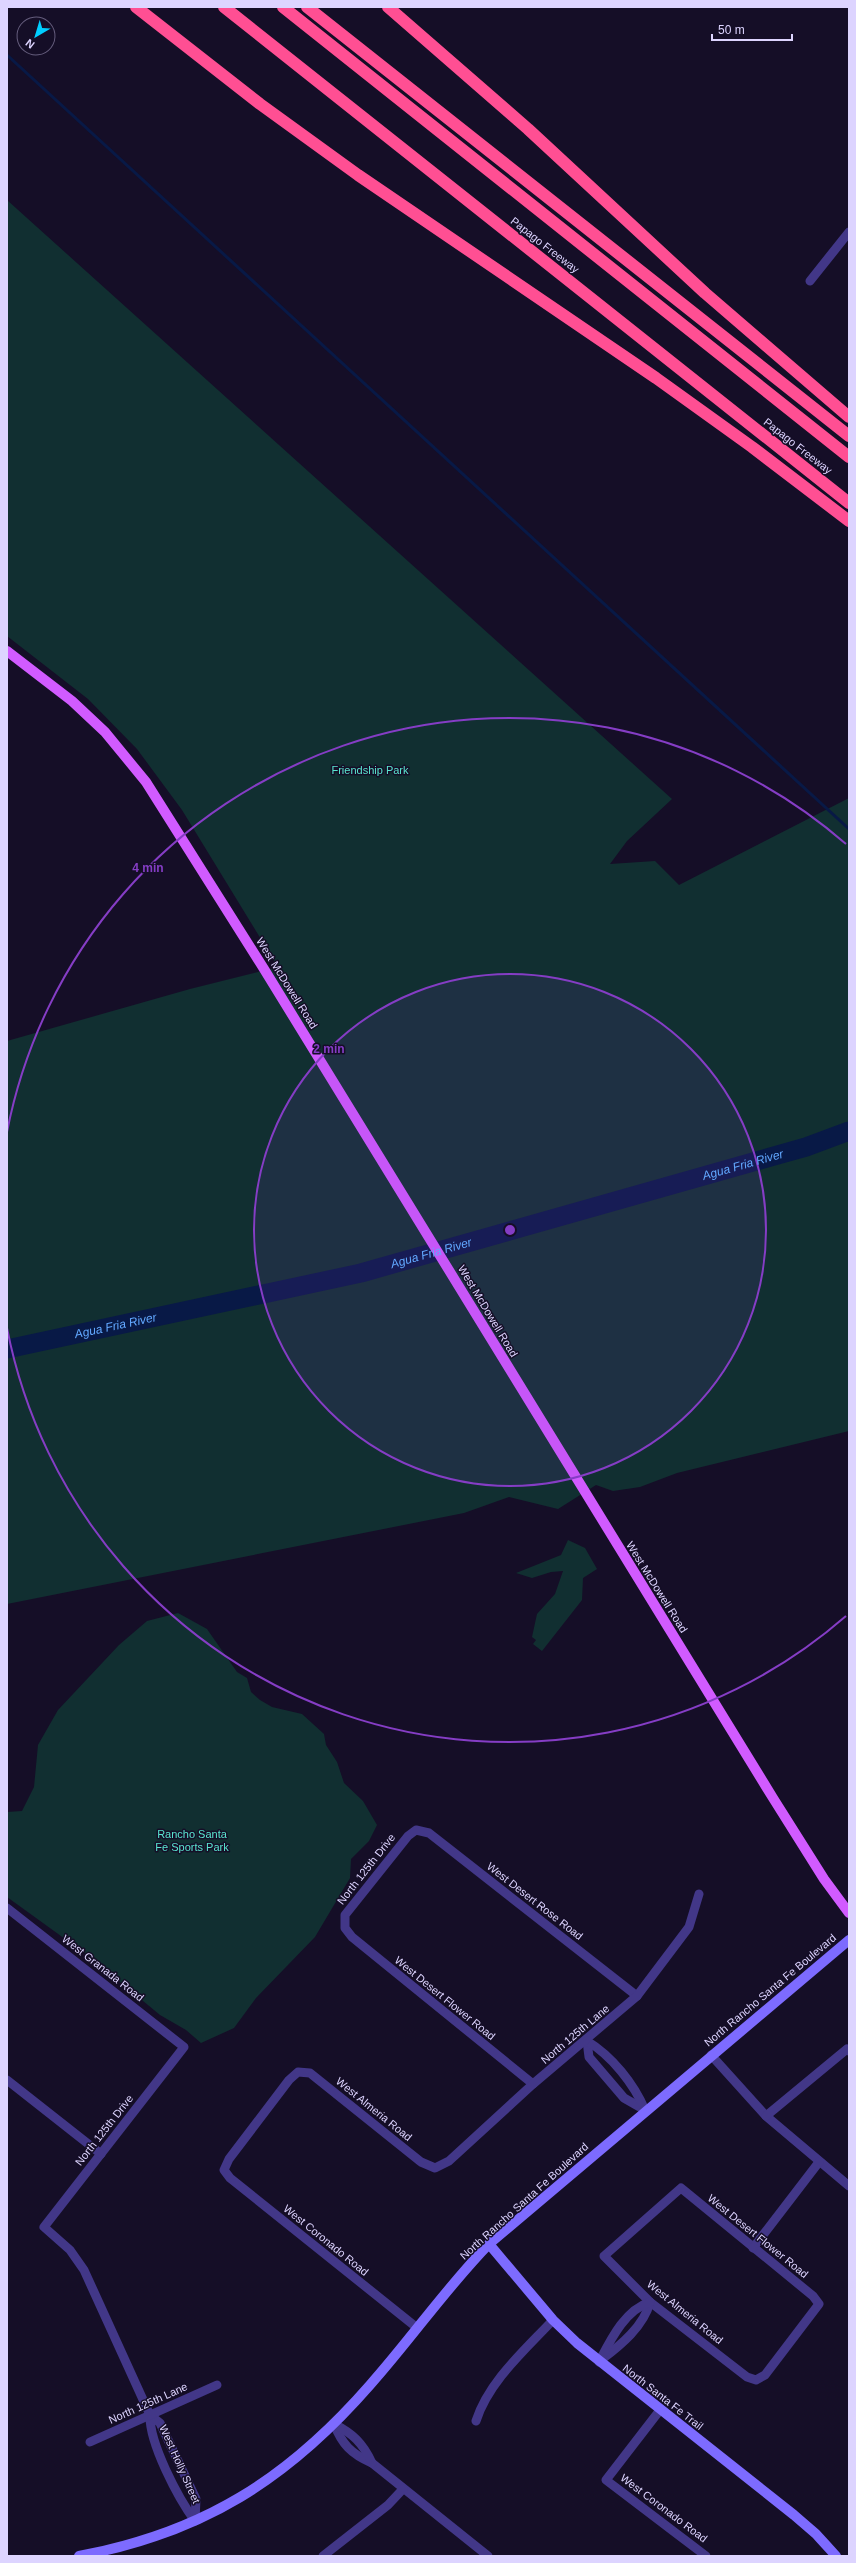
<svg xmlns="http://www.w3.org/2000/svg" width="856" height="2563" font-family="Helvetica,sans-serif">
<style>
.green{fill:#112f31}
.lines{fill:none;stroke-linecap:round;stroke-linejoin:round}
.stream{stroke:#081946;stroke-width:3}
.river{stroke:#081946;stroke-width:19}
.street{stroke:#423788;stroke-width:9}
.secondary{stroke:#7d6bff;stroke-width:10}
.primary{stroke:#d15bff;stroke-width:10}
.highway{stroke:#ff4f93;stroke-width:12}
.ring{fill:none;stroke:#853dc5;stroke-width:2}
.labels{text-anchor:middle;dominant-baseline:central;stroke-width:3;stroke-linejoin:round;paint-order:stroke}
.street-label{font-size:11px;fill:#ddd4ff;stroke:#150e27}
.park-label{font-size:11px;fill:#5ae5d0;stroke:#150e27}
.water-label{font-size:12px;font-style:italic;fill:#62a8ff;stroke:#150e27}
.centre{fill:#853dc5;stroke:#150e27;stroke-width:2}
.ring-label{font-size:12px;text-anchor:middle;font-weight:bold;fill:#853dc5;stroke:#150e27;stroke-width:3;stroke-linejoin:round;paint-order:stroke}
</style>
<rect width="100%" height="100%" fill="#150e27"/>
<g class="green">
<polygon points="7,200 672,799 627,841 610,864 655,861 679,885 849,798 849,1431 677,1473 640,1487 613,1491 596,1485 558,1509 509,1497 464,1513 7,1604 7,1041 190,989 278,967 182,810 137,749 88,699 7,636"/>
<polygon points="568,1540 585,1548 597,1569 583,1578 582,1600 542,1651 533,1644 536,1640 532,1637 537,1614 555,1594 563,1571 551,1572 532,1578 516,1573 561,1555"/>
<polygon points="178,1613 207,1629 237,1672 247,1678 251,1692 260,1700 272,1707 302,1714 324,1734 326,1745 337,1762 344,1783 363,1801 377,1825 369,1841 351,1859 350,1878 315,1937 256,1998 234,2028 201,2043 186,2030 160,2015 90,1957 7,1897 7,1812 22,1811 34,1787 38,1745 58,1710 119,1645 147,1621"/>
</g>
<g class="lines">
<polyline class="stream" points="7,55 849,829"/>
<path class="river" id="s1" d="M7,1349L361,1273L806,1147L849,1131"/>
<g class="street">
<polyline points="810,281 849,232"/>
<path d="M7,1908L184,2047L44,2227L70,2250L84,2270L150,2415C149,2443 178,2498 195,2521"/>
<polyline points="587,2041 589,2057 624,2098 645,2110"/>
<path d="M587,2041C612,2056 634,2084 645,2110"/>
<polyline points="711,2055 766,2116 849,2186"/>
<polyline points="7,2080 101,2154"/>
<polyline points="533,2084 352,1937 345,1928 345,1915 408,1836 416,1830 429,1833 637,1996"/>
<polyline points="766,2116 847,2049 849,2051"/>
<polygon points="681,2188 813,2296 819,2304 765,2375 756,2380 747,2377 650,2302 604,2256"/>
<polyline points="753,2248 819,2162"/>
<polyline points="416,2327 230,2178 224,2170 229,2159 289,2080 298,2072 310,2073 421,2162 435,2168 449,2161 533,2084 637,1996 689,1927 699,1894"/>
<path d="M601,2360C621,2345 644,2326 650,2302"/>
<path d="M599,2362C611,2339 625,2310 650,2302"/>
<polyline points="660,2410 606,2480 706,2556"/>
<polyline points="150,2415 160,2423 196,2499 195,2521"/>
<path d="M476,2421C489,2381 525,2350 553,2320"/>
<path d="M334,2424C342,2444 351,2454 372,2463L488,2556"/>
<path d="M334,2424C352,2433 363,2443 372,2463"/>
<polyline points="90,2442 217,2385"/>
<polyline points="323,2556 388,2505 403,2489"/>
</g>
<g class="secondary">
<polyline points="489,2244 553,2320 577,2343 794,2515 816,2534 836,2556"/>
<path d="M79,2556C203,2533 288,2479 370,2385C411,2339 446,2288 489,2244L849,1940"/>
</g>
<polyline class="primary" points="7,651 72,701 105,732 146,782 264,969 773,1798 824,1879 849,1913"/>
<g class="highway">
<polyline points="136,7 260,104 358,175 656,378 752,447 849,521"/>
<polyline points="224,7 849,503"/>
<polyline points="283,7 849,457"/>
<polyline points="307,7 849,436"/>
<polyline points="388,7 528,129 705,293 849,417"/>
</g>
</g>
<circle cx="510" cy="1230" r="256" fill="#853dc5" fill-opacity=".12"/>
<g class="ring">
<circle cx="510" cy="1230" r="256"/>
<path d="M846 1616A512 512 0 0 1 7 1328M7 1132A512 512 0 0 1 846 844"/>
</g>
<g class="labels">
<g class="street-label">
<text transform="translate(545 245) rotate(38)">Papago Freeway</text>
<text transform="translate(798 446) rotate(38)">Papago Freeway</text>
<text transform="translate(287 983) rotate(58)">West McDowell Road</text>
<text transform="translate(488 1311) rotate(59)">West McDowell Road</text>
<text transform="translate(657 1587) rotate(58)">West McDowell Road</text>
<text transform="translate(366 1869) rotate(-52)">North 125th Drive</text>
<text transform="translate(535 1901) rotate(38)">West Desert Rose Road</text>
<text transform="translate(103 1968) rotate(38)">West Granada Road</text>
<text transform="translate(770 1990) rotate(-40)">North Rancho Santa Fe Boulevard</text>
<text transform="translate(445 1998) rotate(39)">West Desert Flower Road</text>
<text transform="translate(575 2034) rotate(-40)">North 125th Lane</text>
<text transform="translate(374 2109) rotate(39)">West Almeria Road</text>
<text transform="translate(104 2130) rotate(-52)">North 125th Drive</text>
<text transform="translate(524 2201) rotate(-42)">North Rancho Santa Fe Boulevard</text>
<text transform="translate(758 2236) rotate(39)">West Desert Flower Road</text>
<text transform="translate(326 2240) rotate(39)">West Coronado Road</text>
<text transform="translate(685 2312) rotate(39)">West Almeria Road</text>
<text transform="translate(663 2397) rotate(38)">North Santa Fe Trail</text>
<text transform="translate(148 2403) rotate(-24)">North 125th Lane</text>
<text transform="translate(180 2464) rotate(66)">West Holly Street</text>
<text transform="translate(664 2508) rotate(37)">West Coronado Road</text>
</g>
<g class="park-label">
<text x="370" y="770">Friendship Park</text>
<text x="192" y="1834">Rancho Santa<tspan x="192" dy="13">Fe Sports Park</tspan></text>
</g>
<g class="water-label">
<text stroke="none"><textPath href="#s1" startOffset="759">Agua Fria River</textPath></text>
<text stroke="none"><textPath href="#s1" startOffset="435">Agua Fria River</textPath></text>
<text stroke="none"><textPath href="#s1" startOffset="111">Agua Fria River</textPath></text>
</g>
</g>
<circle cx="510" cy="1230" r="6" class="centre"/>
<g class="ring-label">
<text x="148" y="872">4 min</text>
<text x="329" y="1053">2 min</text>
</g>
<rect width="856" height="2563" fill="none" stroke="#ddd4ff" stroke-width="16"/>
<g transform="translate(36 36) rotate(218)"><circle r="19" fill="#150e27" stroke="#655d7d"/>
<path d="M0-3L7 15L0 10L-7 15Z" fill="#00ceff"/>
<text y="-6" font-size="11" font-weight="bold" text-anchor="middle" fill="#ddd4ff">N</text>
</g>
<path d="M712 34v6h80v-6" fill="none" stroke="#ddd4ff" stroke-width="2"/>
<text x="718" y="34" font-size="12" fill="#ddd4ff" stroke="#150e27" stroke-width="3" paint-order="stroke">50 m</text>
</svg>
